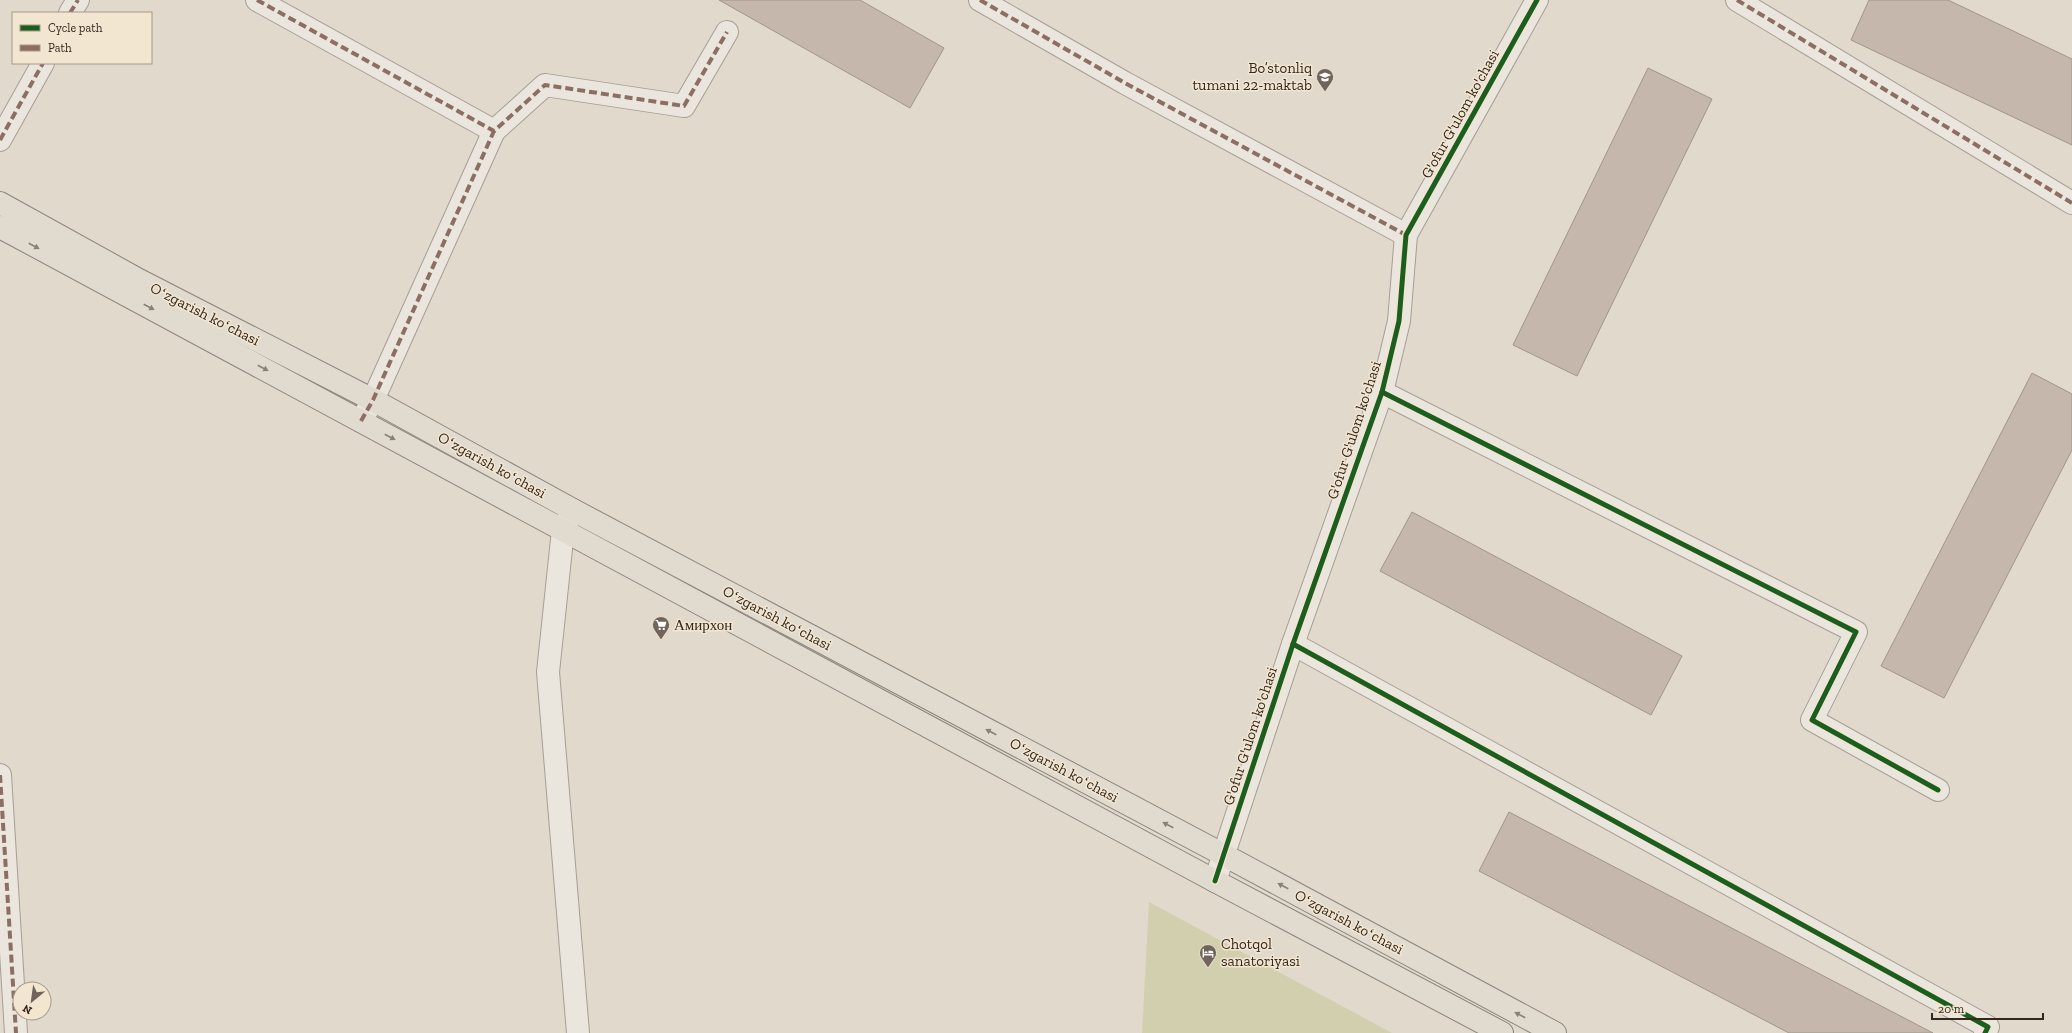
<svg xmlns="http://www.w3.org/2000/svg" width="2072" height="1033" font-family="'Zilla Slab',serif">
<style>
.green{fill:#d2cfae}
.building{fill:#c5b7ac;stroke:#a1958b}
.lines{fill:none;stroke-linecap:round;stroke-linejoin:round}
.service-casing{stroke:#a69e95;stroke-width:24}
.minor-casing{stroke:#a69e95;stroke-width:24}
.primary-casing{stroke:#8c847b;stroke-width:24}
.service{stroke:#eae5dd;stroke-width:22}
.minor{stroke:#eae5dd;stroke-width:22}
.primary{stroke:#e1dacf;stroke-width:22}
.quiet{stroke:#8d6e63;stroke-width:4;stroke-dasharray:8 4;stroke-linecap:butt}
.cycleway-casing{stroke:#f2e6d1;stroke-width:8}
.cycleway{stroke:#1b5e20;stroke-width:5}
.oneway{fill:#8a8076}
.labels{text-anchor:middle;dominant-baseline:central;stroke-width:3;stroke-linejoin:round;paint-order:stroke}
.poi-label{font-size:15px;fill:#34271e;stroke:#f2e6d1;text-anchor:start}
.street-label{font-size:15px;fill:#34271e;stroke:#f2e6d1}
</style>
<rect width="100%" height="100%" fill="#e1d9cb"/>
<polygon class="green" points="1149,902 1392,1033 1142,1033"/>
<g class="building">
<polygon points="719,0 860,0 944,48 910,108"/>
<polygon points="1869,0 1948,0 2072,59 2072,145 1851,40"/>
<polygon points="1648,68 1712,99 1577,376 1513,345"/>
<polygon points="2032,373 2072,394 2072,450 1944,698 1881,666"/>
<polygon points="1412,512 1682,656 1651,715 1380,571"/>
<polygon points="1509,812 1933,1033 1789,1033 1479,871"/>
</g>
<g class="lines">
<defs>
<polyline id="service" points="573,510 563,530 548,672 578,1033"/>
<g id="minor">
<polyline points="257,0 494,131 545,85 684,106 727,32"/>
<polyline points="980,0 1125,83 1406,235"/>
<polyline points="1737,0 2072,203"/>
<polyline points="70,13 78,0"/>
<polyline points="0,140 43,63"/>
<polyline points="1382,392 1856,632 1812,720 1938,790"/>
<polyline points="361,421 373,400 494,131"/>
<polyline points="1293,644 1988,1027 1985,1033"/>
<polyline points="0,775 16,1033"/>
<polyline points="1215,881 1293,644 1382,392 1399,321 1406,235 1537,0"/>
</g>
<g id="primary">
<polyline points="0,203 139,280 373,400 573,510 1224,855 1555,1033"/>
<polyline points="0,227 1215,881 1502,1033"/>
</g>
</defs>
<use href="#service" class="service-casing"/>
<use href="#minor" class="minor-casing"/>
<use href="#primary" class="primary-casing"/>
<use href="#service" class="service"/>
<use href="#minor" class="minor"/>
<use href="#primary" class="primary"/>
<g class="quiet">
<polyline points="257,0 494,131 545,85 684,106 727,32"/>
<polyline points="980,0 1125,83 1406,235"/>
<polyline points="1737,0 2072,203"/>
<polyline points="70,13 78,0"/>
<polyline points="0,140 43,63"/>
<polyline points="361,421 373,400 494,131"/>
<polyline points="0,775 16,1033"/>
</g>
<defs>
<g id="cycleway">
<polyline points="1382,392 1856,632 1812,720 1938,790"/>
<polyline points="1293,644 1988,1027 1985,1033"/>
<polyline points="1215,881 1293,644 1382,392 1399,321 1406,235 1537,0"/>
</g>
</defs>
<use href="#cycleway" class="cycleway-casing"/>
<use href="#cycleway" class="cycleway"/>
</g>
<defs><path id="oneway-solid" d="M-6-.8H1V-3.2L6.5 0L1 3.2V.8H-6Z"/></defs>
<g class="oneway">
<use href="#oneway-solid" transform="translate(34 246) rotate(28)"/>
<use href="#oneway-solid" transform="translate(149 307) rotate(28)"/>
<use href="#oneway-solid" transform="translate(263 368) rotate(28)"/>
<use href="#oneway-solid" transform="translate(390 437) rotate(28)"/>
<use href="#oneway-solid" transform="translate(991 732) rotate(-152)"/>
<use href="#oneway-solid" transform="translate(1168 825) rotate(-152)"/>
<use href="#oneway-solid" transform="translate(1283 886) rotate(-152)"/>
<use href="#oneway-solid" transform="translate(1520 1015) rotate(-152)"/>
</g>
<defs>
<symbol id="school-pin" viewBox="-11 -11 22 30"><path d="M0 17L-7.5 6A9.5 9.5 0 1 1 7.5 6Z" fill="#71655b" stroke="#f2e6d1"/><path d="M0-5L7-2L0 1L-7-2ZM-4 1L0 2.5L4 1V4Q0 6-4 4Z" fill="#fff"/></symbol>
<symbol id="supermarket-pin" viewBox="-11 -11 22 30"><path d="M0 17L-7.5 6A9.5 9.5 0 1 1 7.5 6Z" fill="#71655b" stroke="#f2e6d1"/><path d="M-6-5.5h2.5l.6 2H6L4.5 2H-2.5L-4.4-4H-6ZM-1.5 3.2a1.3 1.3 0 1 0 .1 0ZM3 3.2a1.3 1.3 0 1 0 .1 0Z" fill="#fff"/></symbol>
<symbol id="hotel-pin" viewBox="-11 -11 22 30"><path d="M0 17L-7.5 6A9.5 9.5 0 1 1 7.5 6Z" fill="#71655b" stroke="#f2e6d1"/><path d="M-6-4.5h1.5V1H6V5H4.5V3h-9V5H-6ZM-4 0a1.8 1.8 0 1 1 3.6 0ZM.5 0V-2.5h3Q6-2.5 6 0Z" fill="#fff"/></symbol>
</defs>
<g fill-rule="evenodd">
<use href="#school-pin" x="1315" y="67" width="20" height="27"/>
<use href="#supermarket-pin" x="651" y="615" width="20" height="27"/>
<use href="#hotel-pin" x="1198" y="943" width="20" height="27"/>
</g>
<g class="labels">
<g class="poi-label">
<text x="1312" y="68" text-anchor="end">Bo’stonliq<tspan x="1312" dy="17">tumani 22-maktab</tspan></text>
<text x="674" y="625">Амирхон</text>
<text x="1221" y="944">Chotqol<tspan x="1221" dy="17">sanatoriyasi</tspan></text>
</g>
<g class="street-label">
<text transform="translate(1460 114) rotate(-61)">G'ofur G'ulom ko'chasi</text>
<text transform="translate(205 314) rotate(27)">Oʻzgarish koʻchasi</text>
<text transform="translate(1354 430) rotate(-72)">G'ofur G'ulom ko'chasi</text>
<text transform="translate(492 465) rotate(29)">Oʻzgarish koʻchasi</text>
<text transform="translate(777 618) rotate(28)">Oʻzgarish koʻchasi</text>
<text transform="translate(1250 736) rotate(-72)">G'ofur G'ulom ko'chasi</text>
<text transform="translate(1064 770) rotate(28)">Oʻzgarish koʻchasi</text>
<text transform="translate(1349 922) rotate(28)">Oʻzgarish koʻchasi</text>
</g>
</g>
<rect x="12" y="12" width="140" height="52" fill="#f2e6d1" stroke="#a69a89"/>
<rect x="20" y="25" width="20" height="6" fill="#1b5e20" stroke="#a69a89"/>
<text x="48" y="32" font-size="12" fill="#34271e">Cycle path</text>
<rect x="20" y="45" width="20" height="6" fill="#8d6e63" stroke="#a69a89"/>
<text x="48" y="52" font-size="12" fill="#34271e">Path</text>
<g transform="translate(32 1001) rotate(209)"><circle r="19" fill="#f2e6d1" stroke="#a69a89"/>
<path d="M0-3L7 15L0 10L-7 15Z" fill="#71655b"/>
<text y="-6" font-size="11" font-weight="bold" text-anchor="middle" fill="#34271e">N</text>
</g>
<path d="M1932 1013v6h111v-6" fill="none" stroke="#34271e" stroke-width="2"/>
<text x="1938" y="1013" font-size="12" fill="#34271e" stroke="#f2e6d1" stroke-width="3" paint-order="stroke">20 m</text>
</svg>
